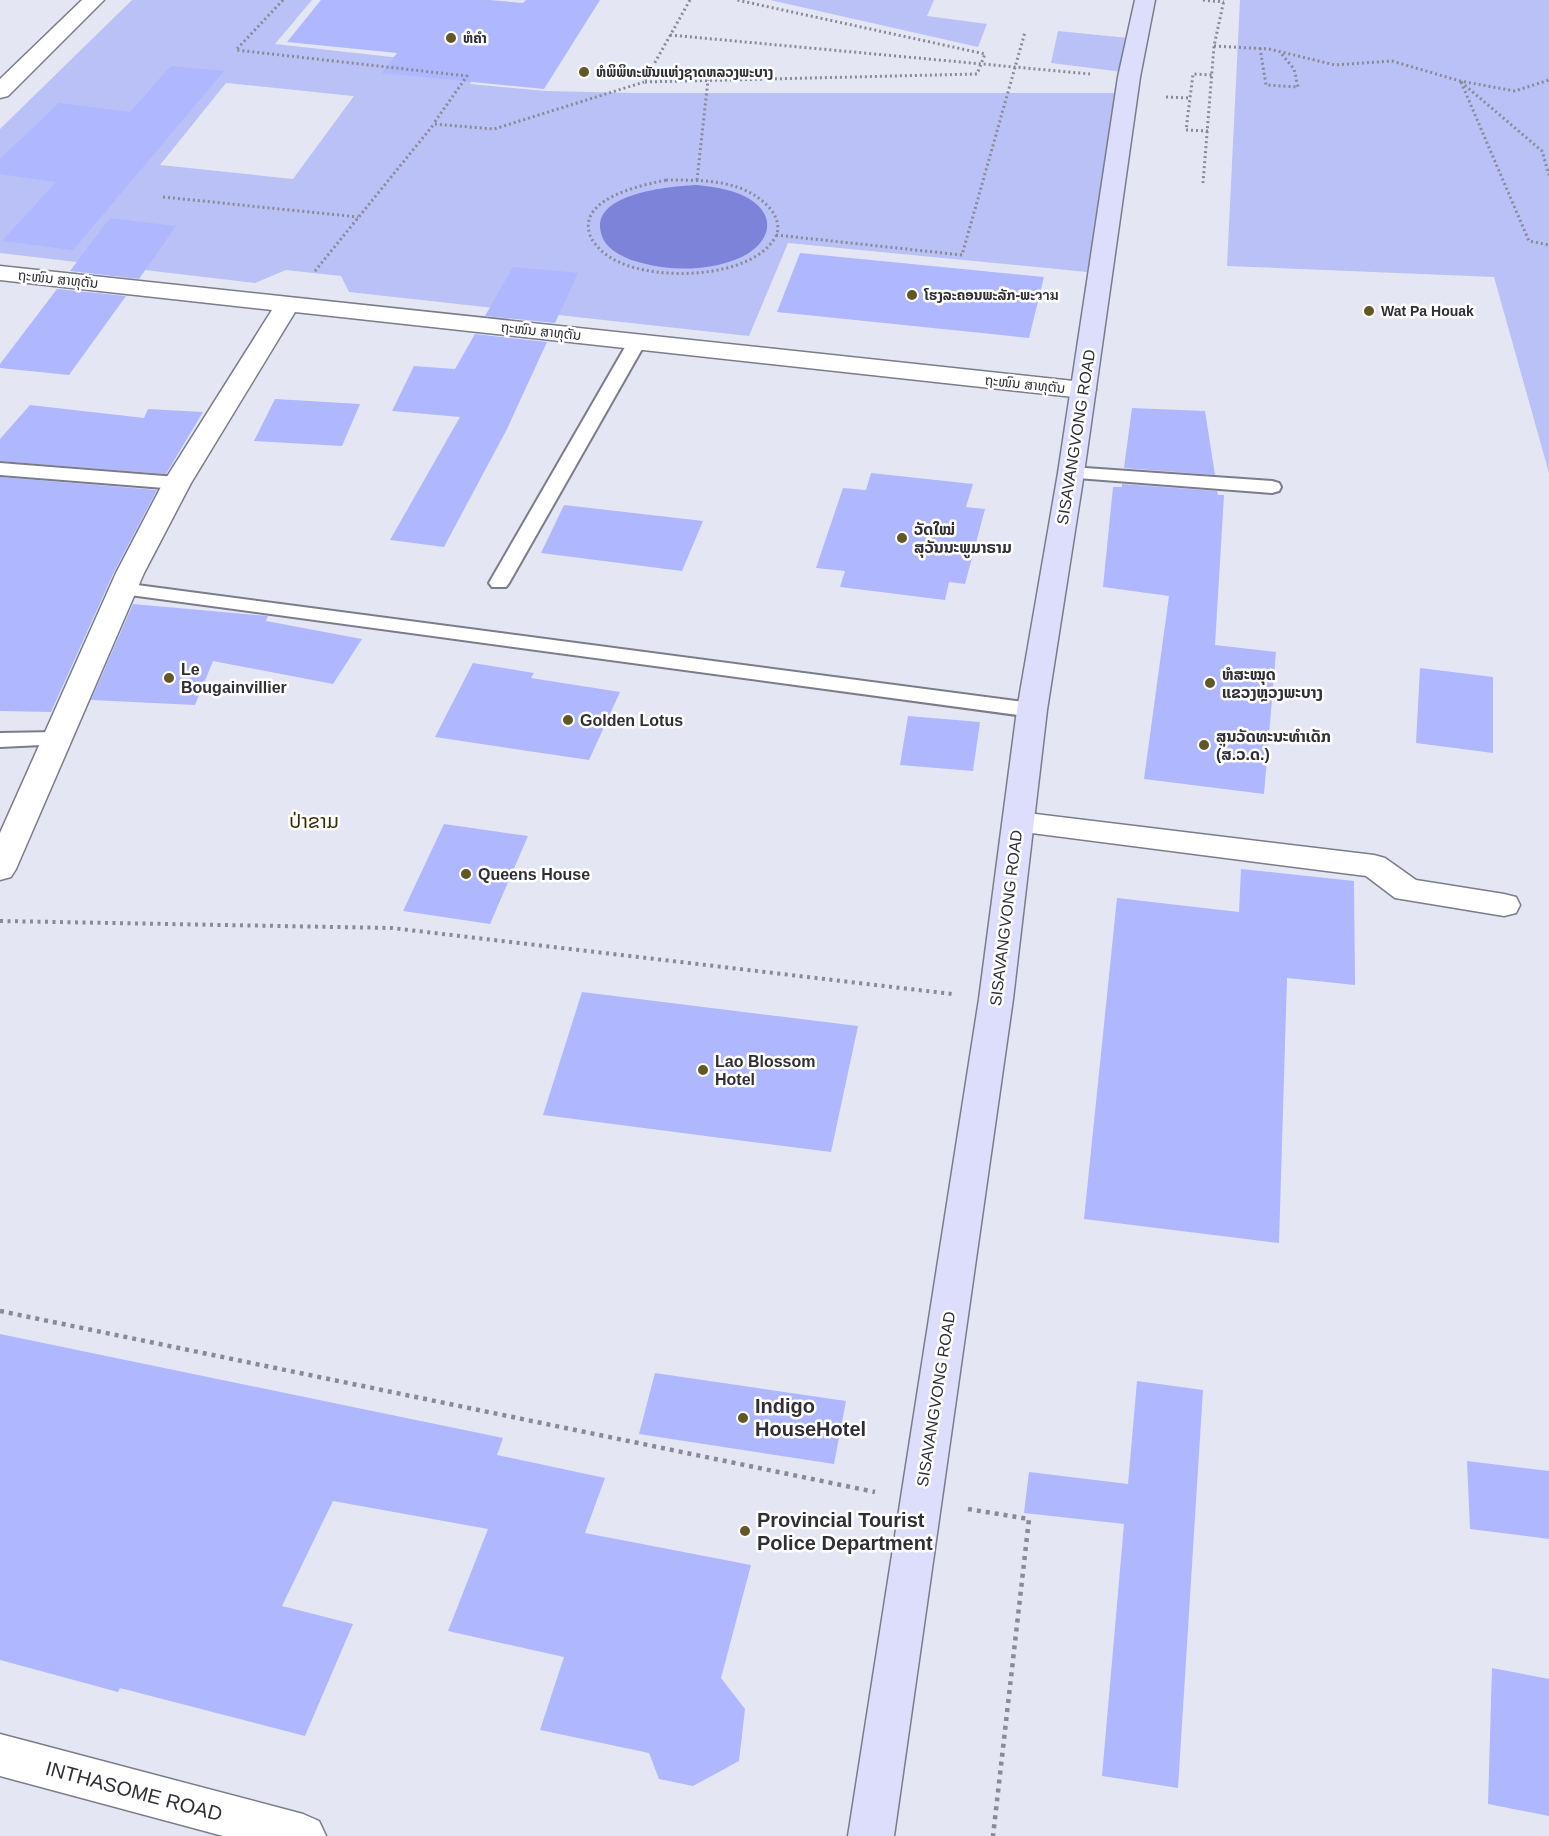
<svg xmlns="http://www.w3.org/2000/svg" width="1549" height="1836" font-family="Arial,'Noto Sans Lao',Sarabun,sans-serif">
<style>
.green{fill:#bac1f6;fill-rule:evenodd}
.water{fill:#7d83d8}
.building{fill:#afb7ff}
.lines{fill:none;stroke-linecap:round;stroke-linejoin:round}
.lane-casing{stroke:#7a7c89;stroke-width:4}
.street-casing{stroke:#7a7c89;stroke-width:3}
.secondary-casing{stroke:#7a7c89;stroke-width:3}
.path-far2{stroke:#898a94;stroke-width:3;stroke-dasharray:2 3;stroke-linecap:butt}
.path-far1{stroke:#898a94;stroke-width:4;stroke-dasharray:3 4.5;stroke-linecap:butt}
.path{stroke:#898a94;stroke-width:4.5;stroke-dasharray:4 5;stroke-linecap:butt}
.lane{fill:#fff;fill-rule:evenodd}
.street{fill:#fff;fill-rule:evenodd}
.secondary{fill:#dcdefc;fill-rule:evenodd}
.poi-dot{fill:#625825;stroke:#fff;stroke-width:2}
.labels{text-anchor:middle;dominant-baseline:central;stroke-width:5;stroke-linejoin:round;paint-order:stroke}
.far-poi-label{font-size:14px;font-weight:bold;fill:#2f2f35;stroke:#fff;text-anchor:start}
.far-street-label{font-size:14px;fill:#2f2f35;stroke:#fff}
.street-label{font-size:16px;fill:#2f2f35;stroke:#fff}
.poi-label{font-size:16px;font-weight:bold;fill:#2f2f35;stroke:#fff;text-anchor:start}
.quarter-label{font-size:20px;fill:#372f03;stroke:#fff}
.near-poi-label{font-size:20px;font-weight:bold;fill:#2f2f35;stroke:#fff;text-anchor:start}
.near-street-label{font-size:20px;fill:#2f2f35;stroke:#fff}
</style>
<rect width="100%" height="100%" fill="#e4e6f4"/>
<g class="green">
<path d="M132,0H312L275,44L481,67L470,84L545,91L635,93H1120L1087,272L788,243L749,336L349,292L341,276L286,270L255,283L0,253V129ZM226,83L353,96H354L293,179L160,165Z"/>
<polygon points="770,0 934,0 927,16 987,24 978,47"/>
<polygon points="1240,0 1549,0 1549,473 1494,277 1227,266"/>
<polygon points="1058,31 1128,38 1123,72 1051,63"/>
</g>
<path class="water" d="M697,185C713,187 731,189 746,197C781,216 769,246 737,259C707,271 672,271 642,263C628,260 607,251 602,236C586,193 672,186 697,185Z"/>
<g class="building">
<polygon points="321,0 489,0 523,3 526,0 600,0 544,89 382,73 397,53 287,42"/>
<polygon points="171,66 224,71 73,250 2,241 56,182 0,174 0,159 59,103 130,112"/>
<polygon points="110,218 176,226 139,279 70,271"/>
<polygon points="800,253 1044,277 1029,338 777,312"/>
<polygon points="513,267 578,273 555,323 485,316"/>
<polygon points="57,289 126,296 69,375 0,368 0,364"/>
<polygon points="475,334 547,342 507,429 444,547 390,540 460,417 392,411 414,366 455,369"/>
<polygon points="275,399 360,404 342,446 254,441"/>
<polygon points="30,405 144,418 148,409 203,412 166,474 0,461 0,439"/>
<polygon points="1132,408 1205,411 1215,475 1124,468"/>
<polygon points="871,473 973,484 966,507 985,509 965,584 949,582 945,600 840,587 845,571 816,568 843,488 866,490"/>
<polygon points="0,477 157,490 114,572 51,712 0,711"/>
<polygon points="1122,484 1217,491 1218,495 1224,495 1215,645 1276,652 1264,794 1144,779 1169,596 1103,587 1113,487 1122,487"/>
<polygon points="564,505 703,521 682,571 541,553"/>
<polygon points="133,604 268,616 266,621 362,639 333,684 213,661 195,705 91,700"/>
<polygon points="473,663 534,673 531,678 620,692 589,760 435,737"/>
<polygon points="1420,668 1493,677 1493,753 1416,743"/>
<polygon points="908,716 980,722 973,771 900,765"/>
<polygon points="444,824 528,836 490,924 403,911"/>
<polygon points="1241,869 1354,881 1355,985 1287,978 1279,1243 1084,1219 1117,898 1239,912"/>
<polygon points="582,992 858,1026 831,1152 543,1115"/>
<polygon points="0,1334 503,1438 497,1455 605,1478 585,1533 751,1565 721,1678 745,1709 739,1761 693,1786 659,1779 649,1753 540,1730 564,1657 448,1631 488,1529 333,1501 282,1606 353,1624 305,1736 120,1688 118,1692 0,1660"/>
<polygon points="655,1373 846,1401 834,1464 639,1434"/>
<polygon points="1137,1381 1203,1390 1178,1788 1102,1776 1124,1524 1024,1513 1029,1472 1128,1484"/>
<polygon points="1467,1461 1549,1471 1549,1539 1470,1529"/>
<polygon points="1492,1668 1549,1679 1549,1816 1488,1804"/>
</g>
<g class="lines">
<defs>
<g id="lane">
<polygon points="637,337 643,338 646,342 509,583 506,587 492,587 489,583 628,342 631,338"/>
<polygon points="0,463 177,477 184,479 186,483 184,487 177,489 0,475"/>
<polygon points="1071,467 1272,481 1279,483 1281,487 1279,491 1272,493 1064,477 1062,473 1064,469"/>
<polygon points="122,583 1032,703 1039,705 1042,710 1039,715 1032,717 115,593 112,589 115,585"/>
<polygon points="56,732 63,734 66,739 63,744 0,747 0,733"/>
</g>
<g id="street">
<polygon points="82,0 104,0 8,96 0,98 0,79"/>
<polygon points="0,266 1083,382 1092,385 1096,390 1092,395 1083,398 295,312 191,483 144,573 16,869 11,877 0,880 0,833 116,573 163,483 272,310 0,280"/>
<polygon points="1019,812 1374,855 1385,858 1416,880 1504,894 1516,897 1520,905 1516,913 1504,916 1395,898 1366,876 1008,830 1003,823 1008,816"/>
<polygon points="0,1734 303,1814 319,1821 326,1836 223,1836 0,1776"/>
</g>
<polygon id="secondary" points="1135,0 1155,0 1140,77 1084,473 1047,710 1013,999 894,1836 848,1836 979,999 1017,710 1058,473 1118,77"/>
</defs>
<use href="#lane" class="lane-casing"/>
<use href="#street" class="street-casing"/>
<use href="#secondary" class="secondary-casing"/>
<g class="path-far2">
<polyline points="283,0 236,50 467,76 434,123"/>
<polyline points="690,0 644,82 977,74 985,54 737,0"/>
<polyline points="1203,0 1224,2"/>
<polyline points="670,35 1090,74"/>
<polyline points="1214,46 1269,49 1335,65 1392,61 1460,81 1515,91 1549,80"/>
<polyline points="1260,48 1266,85 1298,87 1294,69 1280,52"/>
<polyline points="1461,82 1529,241 1549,245"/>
<polyline points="1461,82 1542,151 1549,175"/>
<polyline points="1166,97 1190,98"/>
<polyline points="1208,131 1186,130 1193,74 1212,75"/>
<path d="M666,180C703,180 747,179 772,211C777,218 780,228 776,236C753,279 658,281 619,262C607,257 595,247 590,235C577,198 643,185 666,180Z"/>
<polyline points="697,180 708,80"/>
<polyline points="1203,183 1214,46 1224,0"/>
<polyline points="163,197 358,217"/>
<polyline points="776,235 962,255 1025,32"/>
<polyline points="315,271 434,124 494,129 644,82"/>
</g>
<polyline class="path-far1" points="0,921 392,928 952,994"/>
<g class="path">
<polyline points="0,1311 875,1492"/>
<polyline points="968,1509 1029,1519 993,1836"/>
</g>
<use href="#lane" class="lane"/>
<use href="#street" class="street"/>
<use href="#secondary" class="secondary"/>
</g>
<g class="poi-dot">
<circle cx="451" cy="38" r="6"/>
<circle cx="584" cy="72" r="6"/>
<circle cx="912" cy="295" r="6"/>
<circle cx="1369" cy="311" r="6"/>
<circle cx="902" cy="538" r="6"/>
<circle cx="169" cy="678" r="6"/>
<circle cx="1210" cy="683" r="6"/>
<circle cx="568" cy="720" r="6"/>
<circle cx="1204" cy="745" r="6"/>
<circle cx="466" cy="874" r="6"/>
<circle cx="703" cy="1070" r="6"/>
<circle cx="743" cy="1418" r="6"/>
<circle cx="745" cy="1531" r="6"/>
</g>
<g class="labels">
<g class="far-poi-label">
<text x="463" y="38">ຫໍຄຳ</text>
<text x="596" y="72">ຫໍພິພິທະພັນແຫ່ງຊາດຫລວງພະບາງ</text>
<text x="924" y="295">ໂຮງລະຄອນພະລັກ-ພະวาม</text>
<text x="1381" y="311">Wat Pa Houak</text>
</g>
<g class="far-street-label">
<text transform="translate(58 279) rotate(6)">ຖະໜົນ ສາທຸຕັນ</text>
<text transform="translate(541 331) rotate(6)">ຖະໜົນ ສາທຸຕັນ</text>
<text transform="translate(1025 384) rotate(6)">ຖະໜົນ ສາທຸຕັນ</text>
</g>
<g class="street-label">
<text transform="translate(1076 437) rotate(-81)">SISAVANGVONG ROAD</text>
<text transform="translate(1006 918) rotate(-83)">SISAVANGVONG ROAD</text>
<text transform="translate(936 1399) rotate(-81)">SISAVANGVONG ROAD</text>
</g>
<g class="poi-label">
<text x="914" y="529">ວັດໃໝ່<tspan x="914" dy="18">ສຸວັນນະພູມາຣາມ</tspan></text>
<text x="181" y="669">Le<tspan x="181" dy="18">Bougainvillier</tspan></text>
<text x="1222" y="674">ຫໍສະໝຸດ<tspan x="1222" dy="18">ແຂວງຫຼວງພະບາງ</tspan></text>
<text x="580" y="720">Golden Lotus</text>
<text x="1216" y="736">ສູນວັດທະນະທຳເດັກ<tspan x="1216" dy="18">(ສ.ວ.ດ.)</tspan></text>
<text x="478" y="874">Queens House</text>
<text x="715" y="1061">Lao Blossom<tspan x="715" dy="18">Hotel</tspan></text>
</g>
<g class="quarter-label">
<text x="314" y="821">ປ່າຂາມ</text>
</g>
<g class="near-poi-label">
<text x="755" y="1406">Indigo<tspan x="755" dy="23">HouseHotel</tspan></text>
<text x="757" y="1520">Provincial Tourist<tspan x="757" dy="23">Police Department</tspan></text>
</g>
<g class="near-street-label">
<text transform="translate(134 1791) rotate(15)">INTHASOME ROAD</text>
</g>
</g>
</svg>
